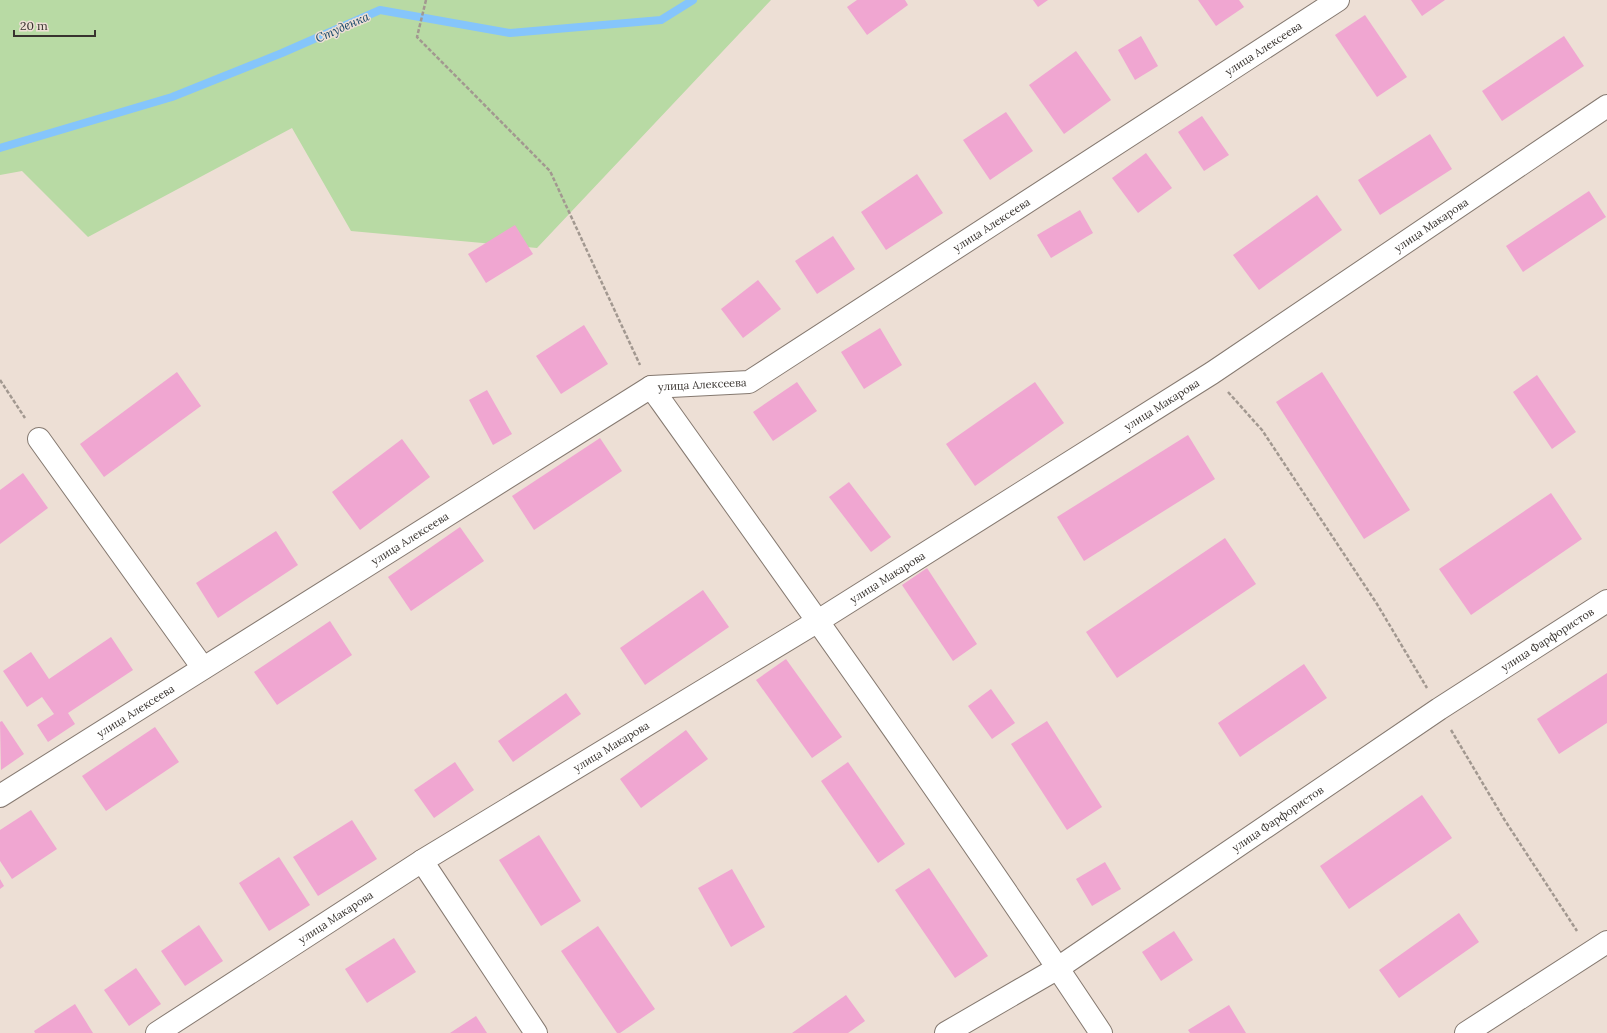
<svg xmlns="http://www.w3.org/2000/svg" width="1607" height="1033" font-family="Lora,serif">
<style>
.green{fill:#b8daa4}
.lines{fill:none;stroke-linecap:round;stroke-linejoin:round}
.stream{stroke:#85c5fb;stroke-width:8}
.building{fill:#f0a6d1}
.street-casing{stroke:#857970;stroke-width:24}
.path{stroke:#a29890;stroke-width:2.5;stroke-dasharray:4 2;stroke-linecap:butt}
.street{stroke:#fff;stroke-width:22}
.labels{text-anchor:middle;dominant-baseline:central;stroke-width:3;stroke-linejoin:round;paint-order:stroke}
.street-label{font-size:11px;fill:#38332f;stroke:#eddfd5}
.water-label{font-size:12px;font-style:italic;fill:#144467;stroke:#eddfd5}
</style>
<rect width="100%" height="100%" fill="#eddfd5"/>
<polygon class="green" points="0,0 771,0 537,248 351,231 292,128 88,237 22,171 0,175"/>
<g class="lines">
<polyline class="stream" points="0,148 172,97 282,53 380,10 510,33 661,20 693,0"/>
</g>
<g class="building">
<polygon points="857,0 905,0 908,5 867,35 847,7"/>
<polygon points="1033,0 1048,0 1038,7"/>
<polygon points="1198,0 1239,0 1244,7 1216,26"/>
<polygon points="1411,0 1445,0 1422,16"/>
<polygon points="1365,15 1407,77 1377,97 1335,35"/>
<polygon points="1141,36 1158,66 1135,80 1118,50"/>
<polygon points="1564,36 1584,66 1502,121 1482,91"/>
<polygon points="1076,51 1111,100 1064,134 1029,85"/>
<polygon points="1006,112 1033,151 990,180 963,140"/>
<polygon points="1202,116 1229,155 1204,171 1178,132"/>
<polygon points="1430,134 1452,169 1380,215 1358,180"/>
<polygon points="1146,153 1172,188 1138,213 1112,178"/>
<polygon points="917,174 943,213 886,250 861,212"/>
<polygon points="1589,191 1606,217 1523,272 1506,246"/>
<polygon points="1317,195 1342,230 1259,290 1233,255"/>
<polygon points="1080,210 1093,233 1051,258 1037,235"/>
<polygon points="515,225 533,254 486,283 468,254"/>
<polygon points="833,236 855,269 817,294 795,261"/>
<polygon points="758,280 781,309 743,338 721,309"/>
<polygon points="584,325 608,364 561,394 536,356"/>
<polygon points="880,328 902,365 864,389 841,352"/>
<polygon points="177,372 201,406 104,477 80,444"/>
<polygon points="1322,372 1410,510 1364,539 1276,402"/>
<polygon points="1537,375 1576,432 1552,449 1513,392"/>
<polygon points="797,382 817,411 773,441 753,412"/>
<polygon points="1035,382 1064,423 975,486 946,444"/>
<polygon points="487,390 512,434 493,445 469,400"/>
<polygon points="1188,435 1215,479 1084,561 1057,517"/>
<polygon points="600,438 622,471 534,530 512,496"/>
<polygon points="402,439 430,477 360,530 332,492"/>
<polygon points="23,473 48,508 0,544 0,490"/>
<polygon points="849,482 891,537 871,552 829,497"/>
<polygon points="1551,493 1582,539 1471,615 1439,569"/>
<polygon points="460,527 484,561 411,611 388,577"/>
<polygon points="276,531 298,565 218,618 196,583"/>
<polygon points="1225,538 1256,584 1117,678 1086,632"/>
<polygon points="927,568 977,644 953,661 902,585"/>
<polygon points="703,590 729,627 645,685 620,648"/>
<polygon points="330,621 352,655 277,705 254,672"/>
<polygon points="111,637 133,670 68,713 75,724 48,742 37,725 54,714 42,697 27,707 3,671 31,652 49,679"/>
<polygon points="786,659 842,737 812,758 756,680"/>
<polygon points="1304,664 1327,698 1240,757 1218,723"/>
<polygon points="1607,673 1607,723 1559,754 1537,719"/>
<polygon points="991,689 1015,723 992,739 968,706"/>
<polygon points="566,693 581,714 513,762 498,741"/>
<polygon points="2,721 24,754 1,770 0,722"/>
<polygon points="1047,721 1102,807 1067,830 1011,744"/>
<polygon points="155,727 179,762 106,811 82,776"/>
<polygon points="686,730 708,759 641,808 620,779"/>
<polygon points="455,762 474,790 434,818 414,790"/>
<polygon points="848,762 905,844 878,863 821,781"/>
<polygon points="1422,795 1452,838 1349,909 1320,866"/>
<polygon points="31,810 57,849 12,879 0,861 0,830"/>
<polygon points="352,820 377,859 318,896 293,857"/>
<polygon points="539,835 581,901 541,926 499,860"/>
<polygon points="279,857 310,905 269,931 239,883"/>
<polygon points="1105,862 1121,889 1092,906 1076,879"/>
<polygon points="929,868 988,956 955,978 895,890"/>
<polygon points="732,869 765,927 731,947 698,888"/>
<polygon points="0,879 4,886 0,889"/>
<polygon points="1459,913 1479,942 1399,998 1379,970"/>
<polygon points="199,925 223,961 185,986 161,951"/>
<polygon points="598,926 655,1009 620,1033 617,1033 561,951"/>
<polygon points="1174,931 1193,960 1161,981 1142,952"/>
<polygon points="394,938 416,972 367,1003 345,969"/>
<polygon points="136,968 161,1004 129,1026 104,990"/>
<polygon points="846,995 865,1021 848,1033 792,1033"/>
<polygon points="75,1004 93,1033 35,1033 34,1031"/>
<polygon points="1229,1005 1246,1033 1190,1033 1188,1030"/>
<polygon points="476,1016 487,1033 450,1033"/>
</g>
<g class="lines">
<defs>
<g id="street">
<path d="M651,387C803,600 956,814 1101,1033"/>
<polyline points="39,439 203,668"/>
<path id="s1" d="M0,796L651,387L749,382L1338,0"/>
<polyline points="422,861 536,1033"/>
<path id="s2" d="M157,1033L422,861L818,621L1212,373L1607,106"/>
<path id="s3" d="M946,1033L1058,968L1439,709L1607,601"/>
<polyline points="1466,1033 1607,942"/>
</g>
</defs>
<use href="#street" class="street-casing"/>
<g class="path">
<polyline points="426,0 417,37 550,171 640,365"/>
<polyline points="0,380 25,418"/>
<polyline points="1228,392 1262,430 1377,604 1427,688"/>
<polyline points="1451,730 1504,819 1577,931"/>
</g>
<use href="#street" class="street"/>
</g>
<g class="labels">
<g class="street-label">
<text stroke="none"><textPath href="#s1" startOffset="1480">улица Алексеева</textPath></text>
<text stroke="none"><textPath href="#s1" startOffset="1156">улица Алексеева</textPath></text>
<text stroke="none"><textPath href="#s2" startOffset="1509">улица Макарова</textPath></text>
<text stroke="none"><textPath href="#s1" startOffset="820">улица Алексеева</textPath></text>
<text stroke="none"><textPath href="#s2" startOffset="1185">улица Макарова</textPath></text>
<text stroke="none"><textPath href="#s1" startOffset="484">улица Алексеева</textPath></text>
<text stroke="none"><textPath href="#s2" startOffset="861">улица Макарова</textPath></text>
<text stroke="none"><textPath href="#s3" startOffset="719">улица Фарфористов</textPath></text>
<text stroke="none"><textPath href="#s1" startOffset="160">улица Алексеева</textPath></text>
<text stroke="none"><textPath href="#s2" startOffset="537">улица Макарова</textPath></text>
<text stroke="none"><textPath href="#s3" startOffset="395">улица Фарфористов</textPath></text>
<text stroke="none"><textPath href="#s2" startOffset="213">улица Макарова</textPath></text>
</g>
<g class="water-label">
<text transform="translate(342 27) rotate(-24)">Студенка</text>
</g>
</g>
<path d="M14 30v6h81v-6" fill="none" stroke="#38332f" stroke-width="2"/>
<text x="20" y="30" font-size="12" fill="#38332f" stroke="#eddfd5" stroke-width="3" paint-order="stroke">20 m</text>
</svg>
